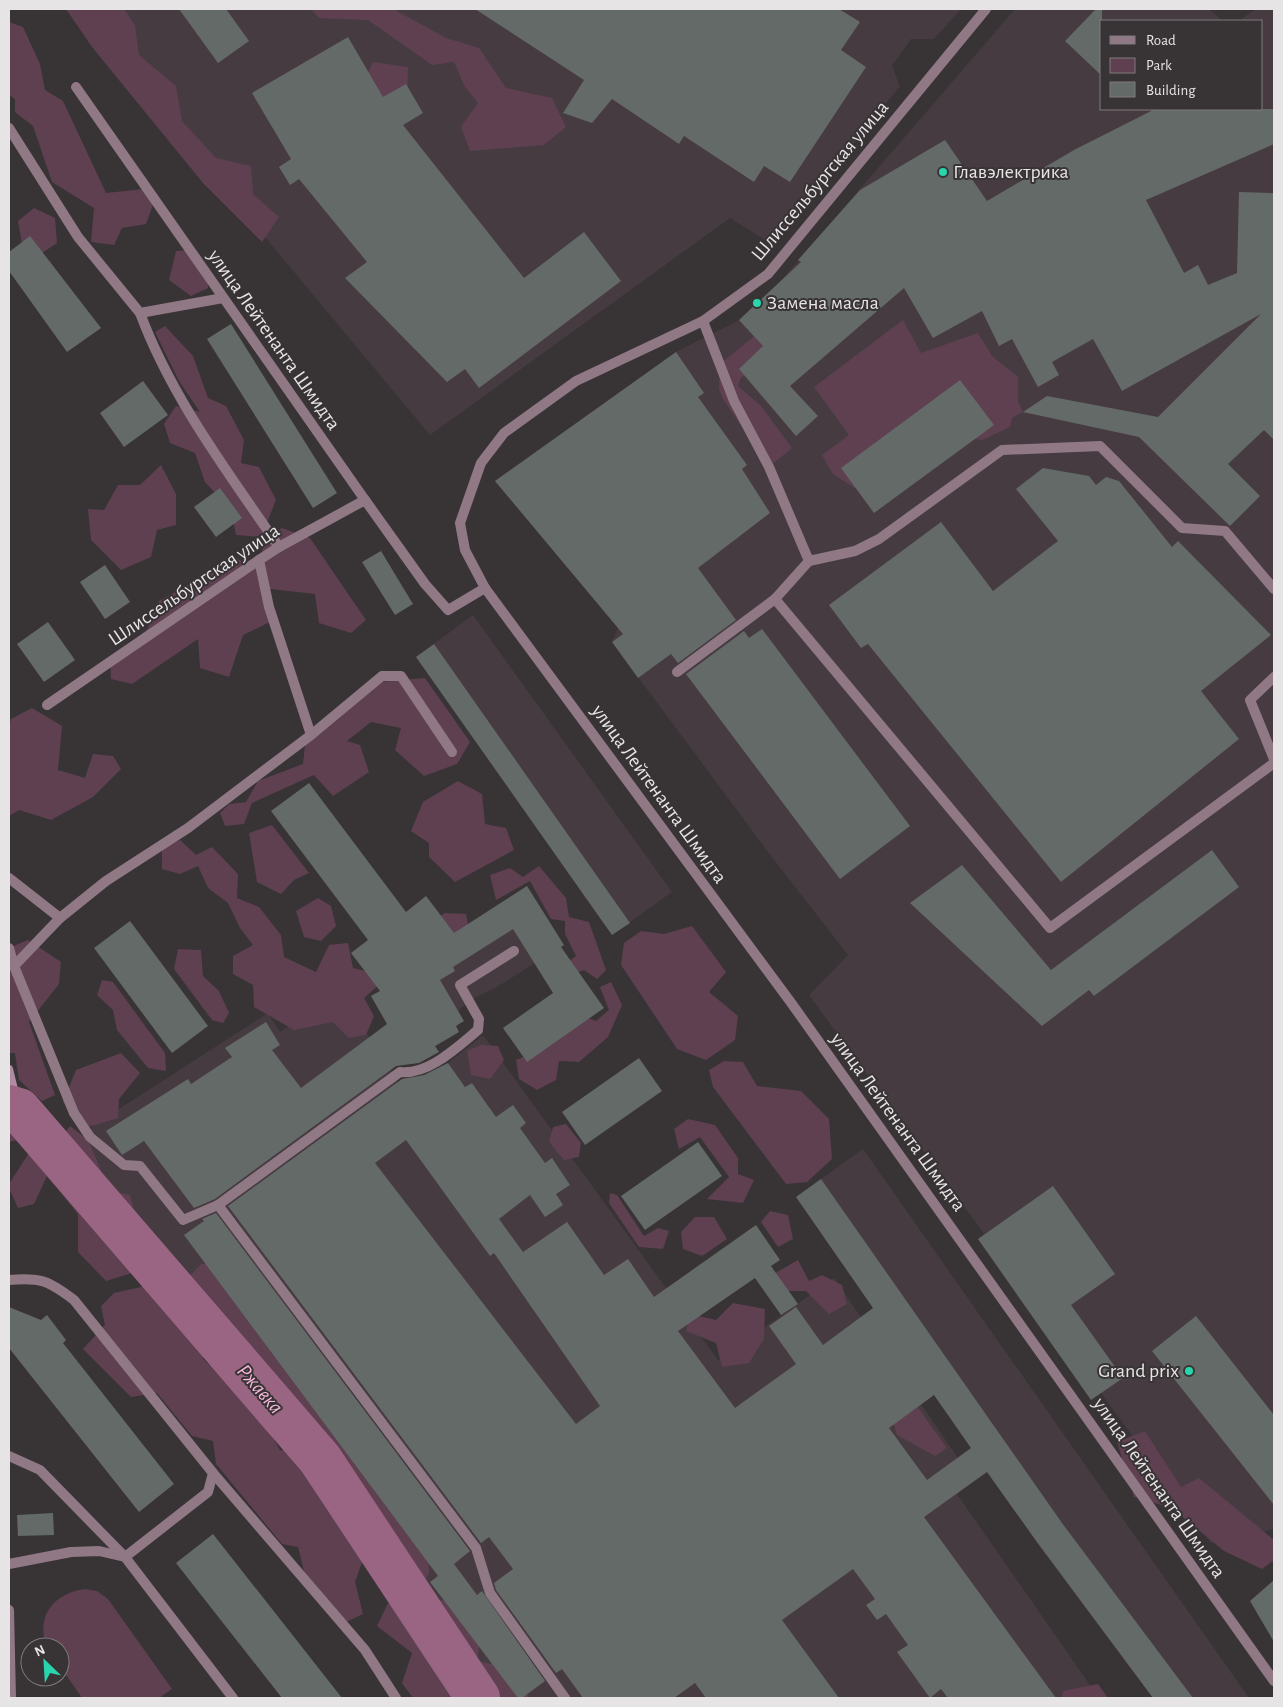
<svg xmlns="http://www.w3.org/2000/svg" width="1283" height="1707" font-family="'Alegreya Sans',sans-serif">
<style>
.built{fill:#463b41}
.green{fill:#5e4051}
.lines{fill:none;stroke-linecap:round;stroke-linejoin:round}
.stream{stroke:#b08ba1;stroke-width:8}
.river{stroke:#996583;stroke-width:44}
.building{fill:#646a68;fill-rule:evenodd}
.service{stroke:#907885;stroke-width:10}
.minor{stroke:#907885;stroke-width:10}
.poi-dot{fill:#28d5ad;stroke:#383335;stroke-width:2}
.labels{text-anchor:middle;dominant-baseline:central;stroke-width:4;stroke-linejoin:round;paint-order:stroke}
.poi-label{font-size:20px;fill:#e7e4e6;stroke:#383335;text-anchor:start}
.street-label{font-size:20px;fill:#e7e4e6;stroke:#383335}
.water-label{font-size:21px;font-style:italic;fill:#f8b8db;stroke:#383335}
</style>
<rect width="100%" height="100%" fill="#383335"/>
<g class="built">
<polygon points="82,9 961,9 934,39 911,39 892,66 900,86 773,245 730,218 430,435 270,243 136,89"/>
<polygon points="1015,9 1209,9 1223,21 1102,21 1102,109 1262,109 1262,21 1239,21 1255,9 1274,9 1274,1529 1211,1543 809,995 848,955 771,856 612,642 618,628 495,481 676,352 739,320 779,283"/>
<polygon points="473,615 672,892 612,935 416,657"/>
<polygon points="527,886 564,945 497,987 470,1000 458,1011 456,1026 459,1032 410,1062 371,996 391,984 438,943"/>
<polygon points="337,993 386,1060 401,1089 490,1108 472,1083 465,1087 448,1063 483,1035 718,1360 834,1278 958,1458 966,1487 957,1494 1099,1698 492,1698 330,1455 70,1147 94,1125 268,1013 280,1032"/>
<polygon points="863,1149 1249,1698 1153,1698 1037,1543 796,1197"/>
</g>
<g class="green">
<polygon points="66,9 124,9 135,25 139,55 176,86 182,121 216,158 251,166 253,194 279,217 262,242 203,183 92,47"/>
<polygon points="311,9 393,9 446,38 479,48 506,88 552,98 566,127 544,145 470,151 461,127 478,103 465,87 454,62 432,65 368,20 319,18"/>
<polygon points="9,22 23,27 40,64 45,90 63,101 106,193 144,189 154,202 146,224 122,228 114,245 91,242 94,208 52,182 33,126 15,112 15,99 9,95"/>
<polygon points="373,62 408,67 407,104 357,94"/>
<polygon points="34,208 55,218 57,243 36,257 23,250 18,221"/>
<polygon points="190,250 209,272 208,288 191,296 169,280 176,251"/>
<polygon points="818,284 789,336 740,379 738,386 761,406 792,448 769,467 723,399 719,389 720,364"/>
<polygon points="903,320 921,353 978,333 992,356 1018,377 1018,401 1023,412 1012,418 1010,427 982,440 975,439 956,414 855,488 833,474 822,455 849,435 814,387"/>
<polygon points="165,326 193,356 208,398 226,406 244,440 241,463 259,467 276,500 261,537 236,535 231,510 205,482 195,453 170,443 164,424 176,406 200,412 179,381 155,332"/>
<polygon points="161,465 176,494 176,525 157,530 151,557 121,570 91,540 88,509 104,510 118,485 140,485"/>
<polygon points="282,528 310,538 366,620 351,633 319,623 315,594 270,589 270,622 243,635 229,677 200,668 198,639 132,684 111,679 110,658 147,630 159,601 236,558 261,571 263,541"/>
<polygon points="425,678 470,742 457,764 424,776 395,750 401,728 371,722 347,741 360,745 369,772 333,796 314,775 252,803 244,824 225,826 220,813 229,804 246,802 258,781 303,764 305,745 379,682"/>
<polygon points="32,708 62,726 58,770 85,778 93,754 113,756 121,769 93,797 51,820 19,810 9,816 9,729 11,719"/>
<polygon points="458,781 482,794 485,824 506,828 514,850 455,882 429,857 429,843 411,831 423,802"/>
<polygon points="272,825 309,873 294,880 281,894 257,882 249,833"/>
<polygon points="180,840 196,855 212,847 238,874 237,898 259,907 281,935 284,957 316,972 329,945 348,943 353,968 377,974 380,984 364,998 374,1016 366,1035 349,1038 333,1022 294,1030 254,1007 253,985 233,974 233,956 253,945 240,928 228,903 208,888 198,866 180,874 162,869 162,848"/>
<polygon points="539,866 566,898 569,917 589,922 606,970 597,979 584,970 565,977 563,966 576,956 565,934 565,921 551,919 530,881 496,900 490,875 510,868 523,877"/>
<polygon points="318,898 331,906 336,926 321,941 304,937 296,911"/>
<polygon points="445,913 466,914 469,931 427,958 414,932"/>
<polygon points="692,926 726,972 709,992 738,1016 735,1040 706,1060 677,1049 621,965 624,943 641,931 664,934"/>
<polygon points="28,940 61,962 59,984 29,1022 55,1095 42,1101 19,1080 15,1053 9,1053 9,948"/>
<polygon points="178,949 201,950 203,976 219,991 229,1013 223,1023 212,1020 174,969"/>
<polygon points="102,980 113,982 165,1053 166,1071 148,1068 117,1030 113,1010 97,995"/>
<polygon points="611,982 622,1005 608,1037 579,1062 559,1061 556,1080 537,1090 519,1079 516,1060 542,1049 562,1008 596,1021 609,1010 600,987"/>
<polygon points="481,1045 498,1046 504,1060 490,1079 471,1075 467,1051"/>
<polygon points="121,1053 140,1073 119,1099 118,1118 82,1129 63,1102 76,1070"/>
<polygon points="724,1061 743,1062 757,1086 801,1091 829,1119 832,1159 807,1182 786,1184 713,1087 709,1070"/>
<polygon points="25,1099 37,1119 21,1139 9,1142 9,1100"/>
<polygon points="688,1119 715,1125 738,1158 738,1174 754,1180 743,1203 707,1199 729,1177 700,1137 679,1149 674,1129"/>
<polygon points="566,1124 581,1143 579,1157 564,1160 549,1142 553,1127"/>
<polygon points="70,1126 88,1140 110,1191 130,1195 143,1247 132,1273 106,1281 78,1252 78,1214 47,1176 34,1204 18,1208 9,1188 9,1184 34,1145 58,1143"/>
<polygon points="610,1193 617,1195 644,1236 658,1228 669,1231 663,1249 639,1247 609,1203"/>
<polygon points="770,1211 788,1215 793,1239 778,1247 761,1222"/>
<polygon points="695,1217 714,1217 727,1239 702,1256 683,1249 681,1232"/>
<polygon points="798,1260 809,1281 822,1275 842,1285 847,1304 829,1314 806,1291 780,1291 772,1275"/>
<polygon points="201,1264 206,1264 383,1480 387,1508 427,1531 429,1573 418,1593 387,1572 335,1469 292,1421 284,1406 184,1286 184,1282"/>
<polygon points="150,1285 202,1339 203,1359 259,1413 280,1450 299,1452 308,1480 328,1494 365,1554 355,1582 363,1614 346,1622 304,1571 298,1547 282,1544 216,1464 213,1441 192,1436 157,1393 131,1397 83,1349 105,1325 101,1306 114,1293"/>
<polygon points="733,1303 765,1309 764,1339 749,1363 722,1367 716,1343 686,1331 690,1314 716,1320"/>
<polygon points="916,1405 947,1448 935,1456 897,1435 891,1415"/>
<polygon points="1145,1431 1181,1487 1199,1478 1274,1540 1274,1560 1262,1569 1224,1551 1172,1508 1134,1497 1117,1442"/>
<path d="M85,1589L97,1591L108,1599L172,1689L159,1698H82L60,1666V1647H47C35,1616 54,1593 85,1589Z"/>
<polygon points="435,1600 465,1602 482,1628 477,1661 503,1666 530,1698 413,1698 402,1683 412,1653 377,1626 388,1603 415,1613"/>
<polygon points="1098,1684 1108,1698 1062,1698 1063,1691"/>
</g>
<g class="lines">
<polyline class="stream" points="9,1069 19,1110"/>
<polyline class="river" points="9,1107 19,1110 320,1459 478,1698"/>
</g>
<g class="building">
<polygon points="179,9 226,9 249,41 218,63"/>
<polygon points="475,9 839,9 860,22 841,50 866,67 790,182 764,166 754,182 684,136 679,144 612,99 592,123 563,113 584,80"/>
<polygon points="1096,9 1102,9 1102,76 1065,41"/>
<polygon points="348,37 383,97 406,84 423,113 403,125 524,278 584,232 621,281 479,388 465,369 447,382 345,278 367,262 299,179 290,185 279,167 291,159 252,93"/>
<polygon points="1155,109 1274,109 1274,144 1146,200 1184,273 1198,265 1208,285 1237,273 1239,192 1274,193 1274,440 1264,430 1228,464 1260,496 1230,526 1139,437 1023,412 1047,396 1158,417 1261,314 1122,391 1093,339 1052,362 1059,375 1038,387 1012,339 999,346 982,311 933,338 904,288 790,386 818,416 796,436 739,369 763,346 739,320 801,262 798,260 860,190 945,140 987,201 1074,150"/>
<polygon points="30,236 101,328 67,352 9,271 9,252"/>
<polygon points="231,324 337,493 313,508 207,339"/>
<polygon points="676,352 704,393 698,397 747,465 742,469 770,513 698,568 736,620 678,663 671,654 638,678 612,642 623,634 495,481"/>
<polygon points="960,380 994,425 874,513 841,468"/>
<polygon points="143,381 168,415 124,447 100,413"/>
<polygon points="1043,468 1089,476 1096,485 1106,477 1119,481 1172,547 1178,541 1271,635 1201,691 1239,739 1061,882 868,644 861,648 829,605 941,522 993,591 1058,541 1016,489"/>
<polygon points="220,488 242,518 216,537 194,507"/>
<polygon points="381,551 413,604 395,615 362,562"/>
<polygon points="105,565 130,602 105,619 80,582"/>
<polygon points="48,622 75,660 44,682 17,644"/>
<polygon points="762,629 910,826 840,879 686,674 744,631 749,638"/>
<polygon points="434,644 630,923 612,935 416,657"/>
<polygon points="309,783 406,912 426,896 454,933 527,886 564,945 561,947 604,1008 527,1062 503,1028 553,993 513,929 453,967 455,971 440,980 464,1021 456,1026 459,1032 435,1046 439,1052 419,1063 396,1066 215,1199 194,1208 144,1141 122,1155 106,1131 188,1079 191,1084 232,1057 225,1048 266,1022 280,1045 272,1050 301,1088 387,1024 371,996 380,991 351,953 368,940 271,811"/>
<polygon points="1212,850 1239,887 1094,996 1089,990 1042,1026 910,903 962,865 1051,970"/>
<polygon points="130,921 208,1026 172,1053 94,948"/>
<polygon points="639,1058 662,1091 585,1145 562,1112"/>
<path d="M448,1063L465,1087L472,1083L496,1117L513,1105L526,1123L520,1128L545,1163L552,1158L570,1185L556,1194L563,1205L545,1217L530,1195L499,1219L523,1252L567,1222L604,1275L628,1259L654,1297L756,1225L780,1260L771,1266L798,1304L781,1315L755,1278L678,1331L735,1408L796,1364L769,1326L796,1307L823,1345L873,1308L796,1197L821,1179L1062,1523L1193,1698H1153L1037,1542L987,1472L924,1517L1056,1698H948L941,1689L930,1698L897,1652L908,1645L886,1614L877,1620L866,1605L875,1599L853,1569L782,1620L839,1698H706L695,1683L674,1698H583L562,1669L556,1673L496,1590L494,1583L513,1569L489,1537L481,1543L228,1206L402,1079L424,1075ZM406,1140L490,1256L494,1253L600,1406L576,1424L375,1163ZM934,1395L971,1448L927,1480L889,1428Z"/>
<polygon points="698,1142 722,1176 645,1230 621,1196"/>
<polygon points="1053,1186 1115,1274 1071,1305 1123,1378 1091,1400 978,1239"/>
<polygon points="216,1213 470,1551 454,1564 477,1595 482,1591 545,1681 522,1698 518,1698 430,1582 438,1576 184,1235 204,1221 202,1219"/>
<polygon points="9,1307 41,1320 47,1315 66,1340 63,1343 174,1484 139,1512 9,1348"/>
<polygon points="1196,1316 1274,1415 1274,1505 1152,1351"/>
<polygon points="53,1513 54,1535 18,1536 17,1515"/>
<polygon points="213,1534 342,1698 282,1698 176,1563"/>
<polygon points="1274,1580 1274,1642 1250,1601"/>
</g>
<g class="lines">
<g class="service">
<polyline points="76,87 365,500"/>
<polyline points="9,128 78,237 140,313 223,298"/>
<path d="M140,313C172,399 228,472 279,547"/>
<polyline points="703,321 734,401 769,467 809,561"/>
<polyline points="1274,589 1225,531 1182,528 1100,446 1002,450 879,539 855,551 809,561 775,599 1050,928 1274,763"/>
<polyline points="677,672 775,599"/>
<polyline points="1274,677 1250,700 1274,759"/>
<polyline points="47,705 259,560"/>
<polyline points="311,735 382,676 401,676 452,752"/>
<polyline points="9,948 14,966 74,1113 90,1137 124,1165 140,1166 183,1220 218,1205"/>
<path d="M514,951L460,985L479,1019L478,1030C457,1047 429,1075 400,1072L218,1205L476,1548L490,1593L565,1698"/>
<polyline points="14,966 60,918"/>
<path d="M9,1280C41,1277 49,1281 74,1300L213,1473L208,1492L125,1557L40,1470L9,1456"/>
<polyline points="213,1473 365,1650 396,1698"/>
<polyline points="9,1564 71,1552 99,1551 125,1557 233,1698"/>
<polyline points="9,1610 11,1698"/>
</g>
<g class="minor">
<polyline points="986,9 768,274 703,321 576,381 504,433 481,463 460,523 465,550 485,588 792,1004 1274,1681"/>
<polyline points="9,878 60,918 106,881 188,828 311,735 269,607 259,560 279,547 365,500 425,584 448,610 485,588"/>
</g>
</g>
<g class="poi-dot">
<circle cx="943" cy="172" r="5"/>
<circle cx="757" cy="303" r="5"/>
<circle cx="1189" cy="1371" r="5"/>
</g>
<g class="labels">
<g class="poi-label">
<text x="953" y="172">Главэлектрика</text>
<text x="767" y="303">Замена масла</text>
<text x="1179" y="1371" text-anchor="end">Grand prix</text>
</g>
<g class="street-label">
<text transform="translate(820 181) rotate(-50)">Шлиссельбургская улица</text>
<text transform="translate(274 340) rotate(55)">улица Лейтенанта Шмидта</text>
<text transform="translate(194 585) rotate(-34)">Шлиссельбургская улица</text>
<text transform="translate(659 794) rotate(54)">улица Лейтенанта Шмидта</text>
<text transform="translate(898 1122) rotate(54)">улица Лейтенанта Шмидта</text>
<text transform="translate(1159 1488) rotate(55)">улица Лейтенанта Шмидта</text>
</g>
<g class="water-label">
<text transform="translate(260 1389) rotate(49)">Ржавка</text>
</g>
</g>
<rect width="1283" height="1707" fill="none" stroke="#e7e4e6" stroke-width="20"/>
<rect x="1100" y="20" width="162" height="90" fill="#383335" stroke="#7e7a7c"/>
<rect x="1110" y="36" width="25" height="8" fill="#907885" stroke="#7e7a7c"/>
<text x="1146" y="45" font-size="15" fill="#e7e4e6">Road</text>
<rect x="1110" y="58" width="25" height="15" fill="#5e4051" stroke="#7e7a7c"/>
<text x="1146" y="70" font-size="15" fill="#e7e4e6">Park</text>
<rect x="1110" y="82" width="25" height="15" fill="#646a68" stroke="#7e7a7c"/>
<text x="1146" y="95" font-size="15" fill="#e7e4e6">Building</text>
<g transform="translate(45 1662) rotate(335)"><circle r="24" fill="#383335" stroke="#7e7a7c"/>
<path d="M0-4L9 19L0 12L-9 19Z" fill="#28d5ad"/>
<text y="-8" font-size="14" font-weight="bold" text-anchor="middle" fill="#e7e4e6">N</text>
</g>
</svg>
